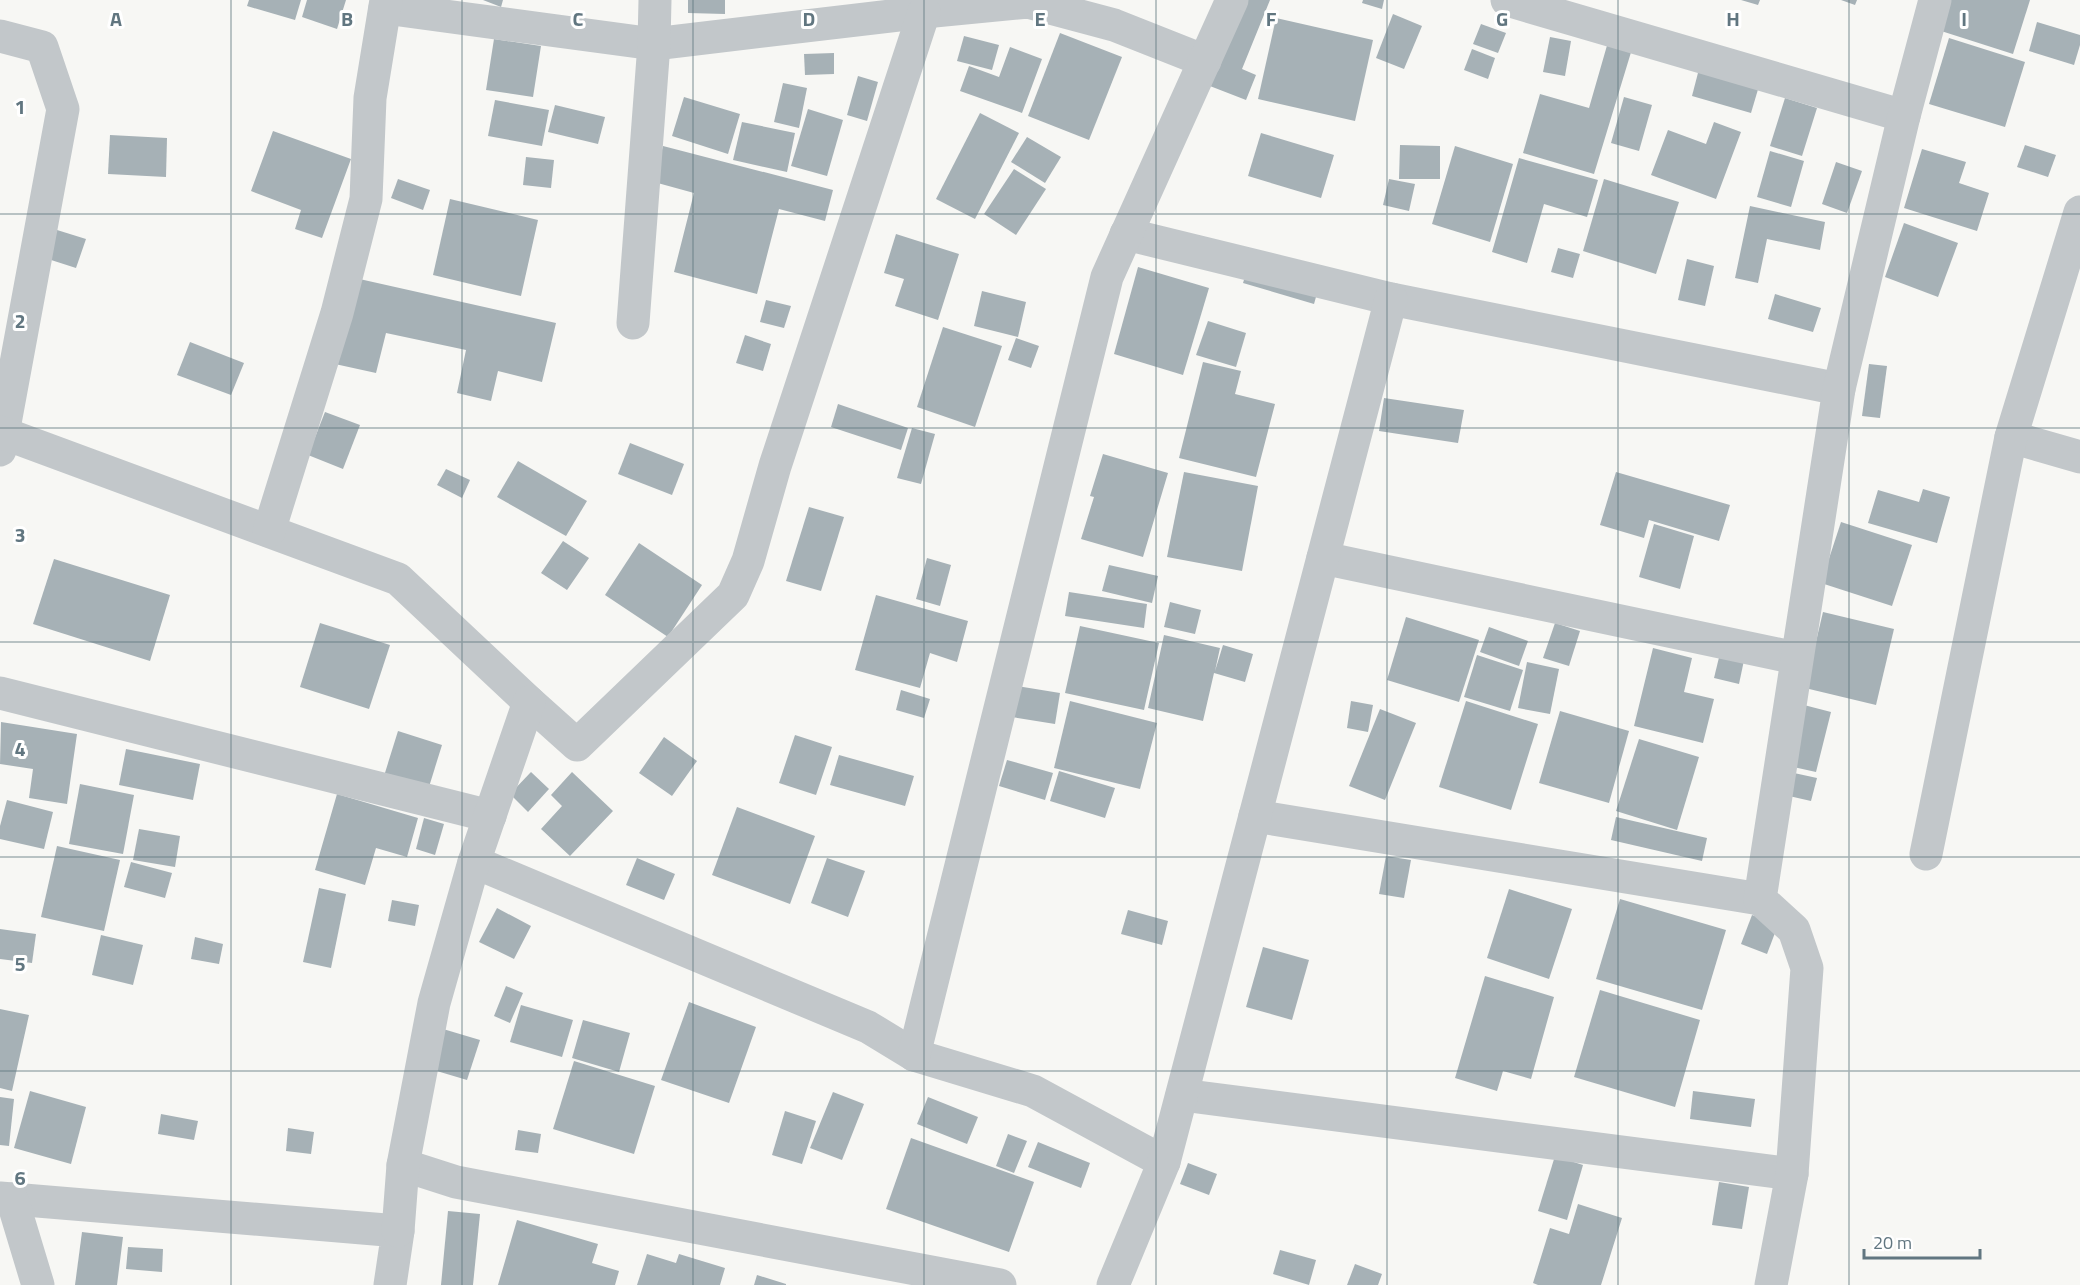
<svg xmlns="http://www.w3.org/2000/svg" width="2080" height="1285" font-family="'Titillium Web',sans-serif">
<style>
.building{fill:#a6b1b6}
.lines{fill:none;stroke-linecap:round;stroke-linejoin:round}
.street{stroke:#c2c7ca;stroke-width:33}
.grid{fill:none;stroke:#617680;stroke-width:1.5;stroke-opacity:0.55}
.grid-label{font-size:20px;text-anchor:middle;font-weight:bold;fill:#617680;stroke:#fff;stroke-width:6;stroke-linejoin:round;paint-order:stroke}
</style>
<rect width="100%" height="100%" fill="#f7f7f4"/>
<g class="building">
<polygon points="249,0 301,0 295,20 247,6"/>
<polygon points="307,0 346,0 337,29 302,17"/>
<polygon points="483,0 503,0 501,7"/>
<polygon points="688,0 725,0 725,14 688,13"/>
<polygon points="1230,0 1270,0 1242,69 1256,75 1246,100 1197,81"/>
<polygon points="1363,0 1384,0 1382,9 1362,3"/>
<polygon points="1741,0 1760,0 1758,5"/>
<polygon points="1841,0 1857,0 1855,5"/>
<polygon points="1947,0 2030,0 2013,54 1938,30"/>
<polygon points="1393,14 1422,26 1404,69 1376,58"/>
<polygon points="1276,18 1373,40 1355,121 1258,99"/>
<polygon points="2037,22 2080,35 2080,45 2074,65 2029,51"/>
<polygon points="1481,24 1506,33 1498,53 1473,44"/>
<polygon points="1060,33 1122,57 1089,140 1028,116"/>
<polygon points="964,36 999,45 992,70 957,61"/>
<polygon points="1550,37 1571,41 1565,76 1543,72"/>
<polygon points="1949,38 2025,62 2005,127 1929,104"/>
<polygon points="494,39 541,46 533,97 486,90"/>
<polygon points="1608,42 1632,49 1594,174 1523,153 1540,94 1589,108"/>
<polygon points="1010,47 1042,59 1022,113 960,91 969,66 999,77"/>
<polygon points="1472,49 1495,58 1488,79 1464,70"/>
<polygon points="834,53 834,74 805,75 804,54"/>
<polygon points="1699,69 1759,86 1751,113 1692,96"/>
<polygon points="858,76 878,82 867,121 847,115"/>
<polygon points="783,83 807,88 799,128 774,122"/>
<polygon points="684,97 740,114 728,154 672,136"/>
<polygon points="1624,97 1652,105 1639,151 1611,143"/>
<polygon points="1785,98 1817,108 1802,156 1770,146"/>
<polygon points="495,100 549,110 542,146 488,136"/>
<polygon points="555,105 605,117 598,144 548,132"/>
<polygon points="808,109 843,120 827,176 791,166"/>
<polygon points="980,113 1019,133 975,219 936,199"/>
<polygon points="742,122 795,133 787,172 733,160"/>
<polygon points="1714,122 1741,132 1716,199 1651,175 1668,130 1706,144"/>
<polygon points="273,131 351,159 322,238 295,229 301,210 251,191"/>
<polygon points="1261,133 1334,155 1321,198 1248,176"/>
<polygon points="110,135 167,138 166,177 108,174"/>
<polygon points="1027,137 1061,157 1045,183 1011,162"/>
<polygon points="1400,145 1440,146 1440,179 1399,179"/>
<polygon points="2025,145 2056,155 2048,177 2017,167"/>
<polygon points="663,146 833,190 825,221 779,209 757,294 674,272 694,193 654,182"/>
<polygon points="1455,146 1513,164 1490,242 1432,224"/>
<polygon points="1922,149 1966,162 1959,183 1989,193 1977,231 1904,208"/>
<polygon points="1770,151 1804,161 1791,207 1757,197"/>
<polygon points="526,157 554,160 551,188 523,185"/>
<polygon points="1519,158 1598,180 1587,217 1544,204 1527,263 1492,252"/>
<polygon points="1836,162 1862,171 1847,213 1822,204"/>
<polygon points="1014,169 1046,189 1016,235 984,214"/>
<polygon points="398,179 430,190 423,210 391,198"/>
<polygon points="1389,179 1415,184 1409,211 1383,205"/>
<polygon points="1604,179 1679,202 1656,274 1583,251"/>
<polygon points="450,199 538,220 521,296 433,275"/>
<polygon points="1750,206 1825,222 1820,250 1767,239 1758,283 1735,278"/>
<polygon points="1904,223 1958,243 1938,297 1885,277"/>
<polygon points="57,230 86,239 76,268 48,259"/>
<polygon points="896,234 959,254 938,320 895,306 904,279 884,273"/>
<polygon points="1558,248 1580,254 1573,278 1551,272"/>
<polygon points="1687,259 1714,266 1705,306 1678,300"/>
<polygon points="1250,261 1320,283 1314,304 1243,283"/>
<polygon points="1138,267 1209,288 1183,375 1114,354"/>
<polygon points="355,278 556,323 542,382 498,371 491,401 457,393 466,350 386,333 376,373 335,364"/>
<polygon points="982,291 1026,302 1018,337 974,326"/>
<polygon points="1775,294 1821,308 1813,332 1768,319"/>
<polygon points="766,300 791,306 784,328 760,322"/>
<polygon points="1208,321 1246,333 1236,367 1196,355"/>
<polygon points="943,327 1002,346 975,427 917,407"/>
<polygon points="745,335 771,344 763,371 736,363"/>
<polygon points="1016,338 1039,346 1031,368 1008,360"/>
<polygon points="190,342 244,363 231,395 177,375"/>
<polygon points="1203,362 1241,371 1235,394 1275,404 1256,477 1179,458"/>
<polygon points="1869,364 1887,366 1880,418 1862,416"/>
<polygon points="1384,398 1464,410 1458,443 1379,431"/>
<polygon points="838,404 908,428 901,450 831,427"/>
<polygon points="325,412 360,425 343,469 308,455"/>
<polygon points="912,428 935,434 921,484 897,478"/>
<polygon points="630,443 684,464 672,495 618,474"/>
<polygon points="1103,454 1168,473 1143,557 1081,539 1094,497 1090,496"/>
<polygon points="518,461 587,501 566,536 497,497"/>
<polygon points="446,469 470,480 462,498 437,485"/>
<polygon points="1184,472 1258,486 1242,571 1167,557"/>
<polygon points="1616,472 1730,505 1719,541 1649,520 1644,538 1600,525"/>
<polygon points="1923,489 1950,497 1937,543 1868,523 1878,490 1919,502"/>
<polygon points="809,507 844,517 821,591 786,581"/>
<polygon points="1841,522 1912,545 1892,606 1821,583"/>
<polygon points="1654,524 1694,536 1680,589 1639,577"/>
<polygon points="563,541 589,558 567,590 541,573"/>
<polygon points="639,543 702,585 668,637 605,595"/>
<polygon points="927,558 951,565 940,606 916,599"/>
<polygon points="54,559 170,595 150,661 33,624"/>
<polygon points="1109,565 1158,576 1152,603 1102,591"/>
<polygon points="1069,592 1147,604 1144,628 1065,616"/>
<polygon points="876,595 968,621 957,662 930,653 920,688 855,670"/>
<polygon points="1170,602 1201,610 1195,634 1164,627"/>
<polygon points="1823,612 1894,629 1876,705 1805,688"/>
<polygon points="1406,617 1479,640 1459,702 1387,680"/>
<polygon points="320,623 390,645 369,709 300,687"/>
<polygon points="1555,623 1580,631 1569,666 1543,658"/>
<polygon points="1080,626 1159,643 1144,710 1065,693"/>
<polygon points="1489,627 1528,641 1519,666 1480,652"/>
<polygon points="1164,635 1220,648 1215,671 1223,645 1253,654 1245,682 1214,673 1203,721 1148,708"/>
<polygon points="1723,641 1747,646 1739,684 1714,678"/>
<polygon points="1653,648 1692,658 1684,692 1714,699 1703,743 1634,726"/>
<polygon points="1477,655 1523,670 1510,711 1464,697"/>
<polygon points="1527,662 1559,669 1550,714 1518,708"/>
<polygon points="1017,686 1060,693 1055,724 1012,717"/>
<polygon points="901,690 930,699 924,718 896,710"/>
<polygon points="1070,701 1157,723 1140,789 1054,768"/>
<polygon points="1351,701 1373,705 1368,732 1347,728"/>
<polygon points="1466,701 1538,724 1511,810 1439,787"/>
<polygon points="1804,705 1831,712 1816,772 1789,766"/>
<polygon points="1380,709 1416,723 1385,800 1349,786"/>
<polygon points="1560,711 1629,731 1609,803 1539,783"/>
<polygon points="1,722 77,734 67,804 29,798 33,769 0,764"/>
<polygon points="398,731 442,745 428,790 384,776"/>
<polygon points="795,735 832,747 816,795 779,783"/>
<polygon points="664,737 697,761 672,796 639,773"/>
<polygon points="1639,739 1699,757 1677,830 1616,811"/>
<polygon points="126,749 200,764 193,800 119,785"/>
<polygon points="839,755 914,776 905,806 830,785"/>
<polygon points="1007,760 1053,773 1045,800 999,786"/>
<polygon points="1059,771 1115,788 1105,818 1050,801"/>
<polygon points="531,772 549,789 528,812 510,794"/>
<polygon points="572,772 613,811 570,856 541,829 562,806 551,795"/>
<polygon points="1794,773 1817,778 1811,801 1789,796"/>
<polygon points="80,784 134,795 123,854 69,844"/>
<polygon points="337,794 418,818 407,857 376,848 365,885 315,870"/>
<polygon points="7,800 53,812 44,849 0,839 0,826"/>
<polygon points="737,807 815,836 790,904 712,875"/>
<polygon points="1616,817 1707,838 1702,861 1611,840"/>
<polygon points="424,818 444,824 435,855 416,849"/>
<polygon points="139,829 180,836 175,867 133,860"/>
<polygon points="57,846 120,860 104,931 41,917"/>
<polygon points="1386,856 1411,860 1404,898 1379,894"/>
<polygon points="637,858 675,874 664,900 626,885"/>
<polygon points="827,858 865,871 848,917 811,903"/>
<polygon points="131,862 172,873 165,898 124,887"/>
<polygon points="319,888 346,894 331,968 303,962"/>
<polygon points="1509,889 1572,909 1549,979 1487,958"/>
<polygon points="1620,899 1726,930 1702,1010 1596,979"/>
<polygon points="392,900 419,905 415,926 388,921"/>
<polygon points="497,908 531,926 514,959 479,942"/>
<polygon points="1128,910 1168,921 1162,945 1121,934"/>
<polygon points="1752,915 1778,925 1767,954 1741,944"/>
<polygon points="0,929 36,934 32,963 0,959"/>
<polygon points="101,935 143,945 133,985 92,975"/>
<polygon points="195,937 223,944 219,964 191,959"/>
<polygon points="1263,947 1309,960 1292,1020 1246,1007"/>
<polygon points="1485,976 1554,997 1531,1079 1503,1071 1497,1091 1455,1078"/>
<polygon points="506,986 523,993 510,1023 494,1016"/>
<polygon points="1600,990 1700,1020 1675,1107 1574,1077"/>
<polygon points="689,1002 756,1027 729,1103 661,1080"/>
<polygon points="521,1005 573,1020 562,1057 510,1042"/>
<polygon points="0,1009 29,1015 12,1091 0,1088"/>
<polygon points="583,1020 630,1033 619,1072 572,1058"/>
<polygon points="433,1026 480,1040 467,1080 420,1066"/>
<polygon points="574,1061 655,1086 634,1154 553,1129"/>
<polygon points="30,1091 86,1107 71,1164 14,1148"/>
<polygon points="1693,1091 1755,1099 1751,1127 1690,1119"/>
<polygon points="833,1092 864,1104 842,1160 810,1148"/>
<polygon points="0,1097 14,1099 9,1146 0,1145"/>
<polygon points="928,1097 978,1117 967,1144 917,1124"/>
<polygon points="785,1111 816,1121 802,1164 772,1155"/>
<polygon points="161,1114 198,1121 194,1140 158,1134"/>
<polygon points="288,1128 314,1132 311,1154 286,1151"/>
<polygon points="518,1130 541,1134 538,1153 515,1150"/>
<polygon points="1008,1134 1027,1141 1014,1173 996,1166"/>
<polygon points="911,1138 1034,1182 1009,1252 886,1209"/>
<polygon points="1038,1142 1090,1163 1081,1188 1028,1167"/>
<polygon points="1555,1156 1583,1165 1567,1220 1538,1211"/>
<polygon points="1188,1163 1217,1174 1209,1195 1180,1184"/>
<polygon points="1719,1182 1749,1187 1742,1229 1712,1225"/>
<polygon points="1578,1204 1622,1218 1601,1285 1538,1285 1533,1283 1550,1228 1569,1234"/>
<polygon points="448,1211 480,1214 473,1285 441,1285"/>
<polygon points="517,1220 598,1244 592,1263 619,1271 615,1285 498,1285"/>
<polygon points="82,1232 123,1237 117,1285 75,1285"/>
<polygon points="128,1247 163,1249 162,1272 126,1269"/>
<polygon points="1280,1250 1316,1260 1309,1285 1273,1274"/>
<polygon points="647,1254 676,1263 679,1254 725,1268 720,1285 637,1285"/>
<polygon points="1355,1264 1382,1274 1378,1285 1347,1285"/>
<polygon points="757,1275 786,1284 786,1285 754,1285"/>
</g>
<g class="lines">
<g class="street">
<polyline points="1507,0 1904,116"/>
<polyline points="385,8 654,44 924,12 1028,2 1114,25 1205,61"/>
<polyline points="0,36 42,47 63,109 0,450"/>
<polyline points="1126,234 1391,299 1839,389"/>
<polyline points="633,323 654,44 655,0"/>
<polyline points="0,432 398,579 529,702 577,745 733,595 748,561 775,466 924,12"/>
<polyline points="2011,437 2080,457"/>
<polyline points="269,531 337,313 366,199 370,98 386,0"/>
<polyline points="1323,558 1796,658"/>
<polyline points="0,693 490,816"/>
<polyline points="1255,816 1760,899"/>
<polyline points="1926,854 2011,437 2080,212"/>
<polyline points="474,862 868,1027 914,1055 1033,1091 1164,1162"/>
<polyline points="914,1055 1107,277 1232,0"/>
<polyline points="1182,1095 1792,1174"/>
<polyline points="403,1165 456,1182 1000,1285"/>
<polyline points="0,1198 398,1231 390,1285"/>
<polyline points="12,1199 38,1285"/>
<polyline points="398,1231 403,1165 434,1003 474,862 529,702"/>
<polyline points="1113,1285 1164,1162 1391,299"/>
<polyline points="1771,1285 1792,1174 1807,968 1794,930 1760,899 1839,389 1904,116 1935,0"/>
</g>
</g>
<path class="grid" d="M231,0V1285M462,0V1285M693,0V1285M924,0V1285M1156,0V1285M1387,0V1285M1618,0V1285M1849,0V1285M0,214H2080M0,428H2080M0,642H2080M0,857H2080M0,1071H2080"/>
<g class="grid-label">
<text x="116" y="26">A</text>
<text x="347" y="26">B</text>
<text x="578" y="26">C</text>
<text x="809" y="26">D</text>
<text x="1040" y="26">E</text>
<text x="1271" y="26">F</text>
<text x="1502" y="26">G</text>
<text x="1733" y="26">H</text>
<text x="1964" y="26">I</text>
<text x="20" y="114">1</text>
<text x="20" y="328">2</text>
<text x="20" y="542">3</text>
<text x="20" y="756">4</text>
<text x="20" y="971">5</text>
<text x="20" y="1185">6</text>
</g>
<path d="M1864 1249v9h116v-9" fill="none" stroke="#617680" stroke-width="3"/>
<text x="1873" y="1249" font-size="18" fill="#617680" stroke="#ffffff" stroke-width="4.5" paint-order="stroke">20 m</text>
</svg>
